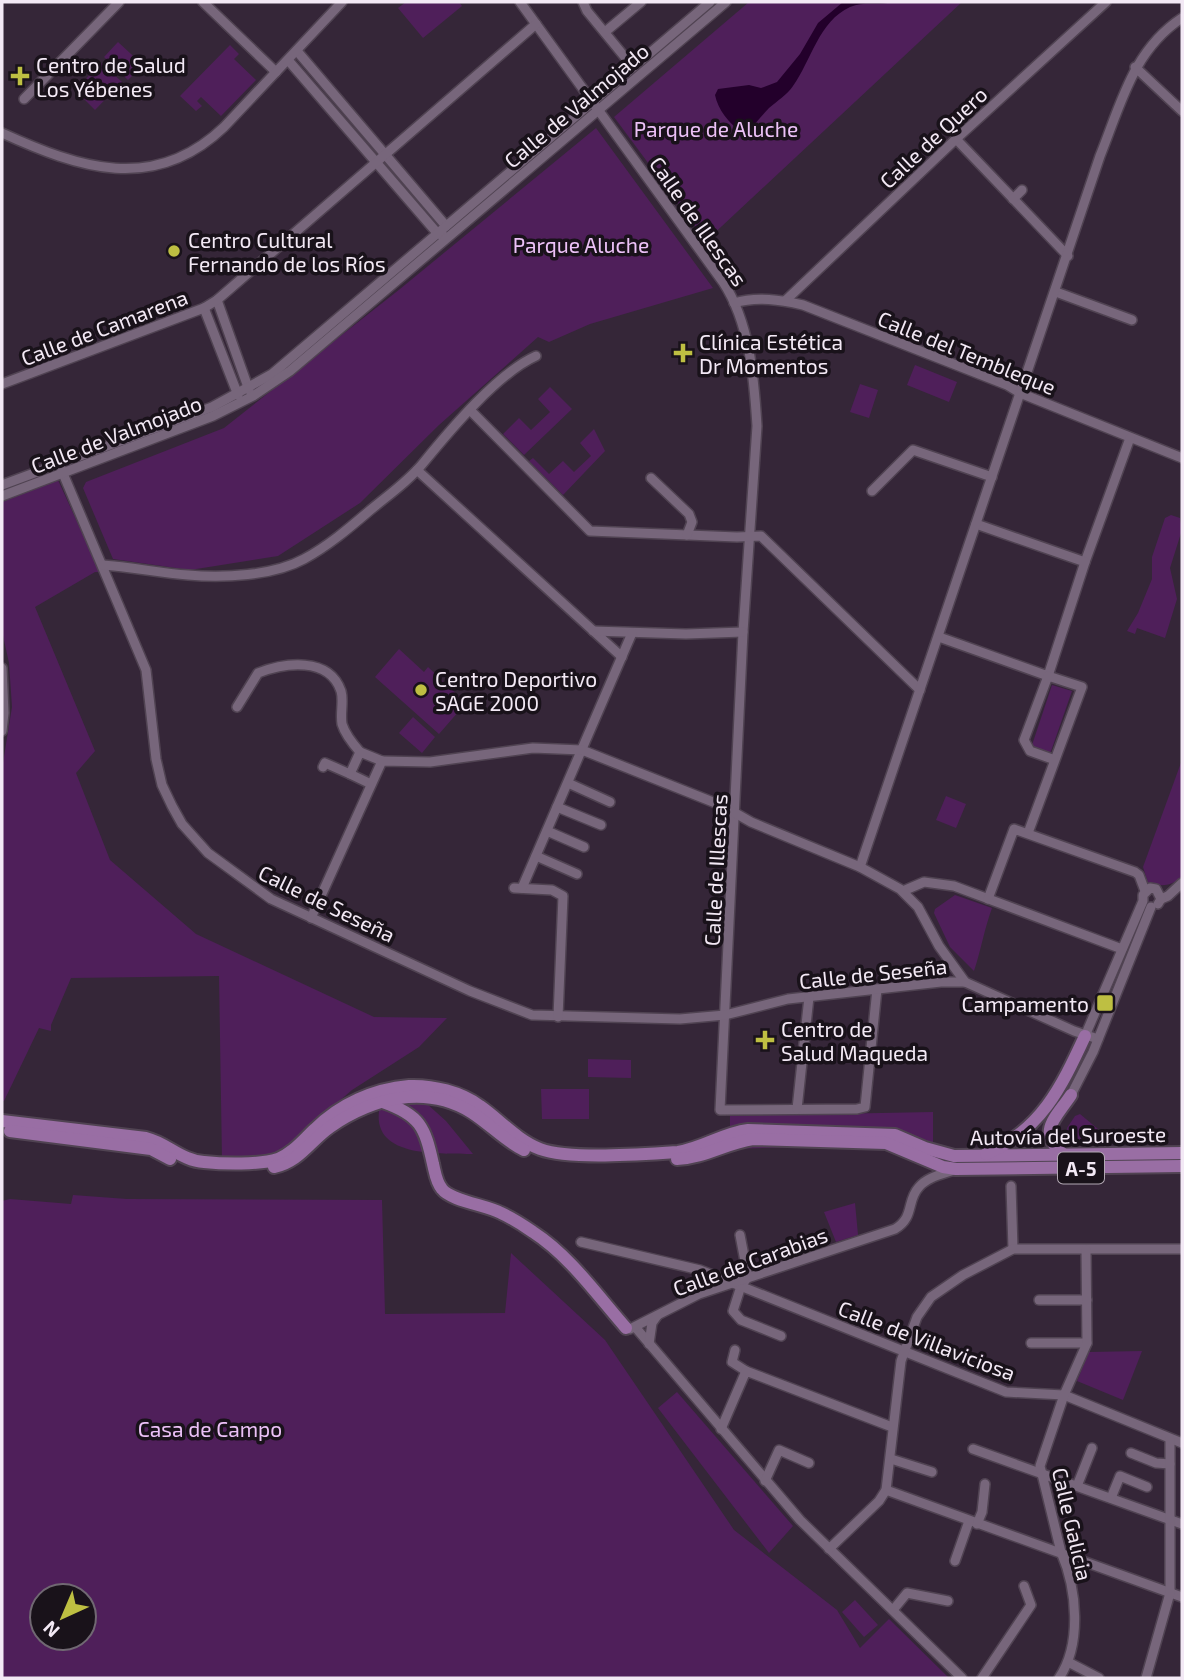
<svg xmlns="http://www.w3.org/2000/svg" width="1184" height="1680" font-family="'Exo 2',sans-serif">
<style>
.green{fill:#4f1f5a;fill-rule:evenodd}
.water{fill:#23002b}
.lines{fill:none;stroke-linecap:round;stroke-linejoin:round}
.minor-casing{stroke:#504352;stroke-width:12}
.highway-casing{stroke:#504352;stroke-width:16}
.minor{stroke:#77667b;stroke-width:9}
.highway{stroke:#996ea4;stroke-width:12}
.poi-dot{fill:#bebf42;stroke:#19121a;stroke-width:2.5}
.labels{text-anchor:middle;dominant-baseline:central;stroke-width:7;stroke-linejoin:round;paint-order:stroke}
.shield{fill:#19121a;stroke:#b2a8b3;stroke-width:2}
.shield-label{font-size:19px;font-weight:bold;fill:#f3e9f5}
.poi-label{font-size:21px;fill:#f3e9f5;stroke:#19121a;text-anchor:start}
.street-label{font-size:21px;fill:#f3e9f5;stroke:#19121a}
.park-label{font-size:21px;fill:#ecc1f7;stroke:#19121a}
</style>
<rect width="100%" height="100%" fill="#352638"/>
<g class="green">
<polygon points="406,2 459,2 462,6 423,38 398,8"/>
<polygon points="749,2 962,2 706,241 614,117"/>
<polygon points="118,42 143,65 128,80 104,57"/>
<polygon points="230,45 239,54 234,59 256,80 221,116 201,97 197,101 202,106 196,111 180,96"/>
<polygon points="101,63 122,82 95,110 75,90"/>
<polygon points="596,128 713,288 590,324 549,342 538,337 439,425 360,503 278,556 190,570 113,559 83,488 86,482 224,428 400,289"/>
<polygon points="915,365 957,382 949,402 907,385"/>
<polygon points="860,384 878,390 869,418 850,412"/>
<polygon points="550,387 572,409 524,455 503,434 519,418 531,430 550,412 538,399"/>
<polygon points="594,429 605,451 563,495 529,461 533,458 549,474 563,461 574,472 591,456 580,443"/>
<polygon points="58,480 100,572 95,572 35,607 95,751 76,773 110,860 196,934 374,1017 447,1018 419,1047 352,1090 282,1150 259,1157 222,1160 219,976 71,978 51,1025 51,1031 39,1028 4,1101 2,1101 2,769 12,707 9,663 2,631 2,502"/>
<polygon points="1171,515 1180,518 1182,530 1170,568 1177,599 1165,638 1137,628 1135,634 1127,631 1138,613 1152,579 1152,557 1165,518"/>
<polygon points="399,649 424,672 428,667 466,703 439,734 375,677"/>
<polygon points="1052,685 1072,691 1050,754 1035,749 1032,745"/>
<polygon points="413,717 435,737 422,753 399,733"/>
<path d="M1182,760V877C1170,886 1163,887 1148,883L1143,867Z"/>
<polygon points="946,796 966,804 956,828 936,820"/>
<path d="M955,895L992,908C984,930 981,950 974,971L950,947L934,913L935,909Z"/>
<polygon points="588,1059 631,1060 631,1078 588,1077"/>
<polygon points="541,1089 589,1089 589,1119 542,1119"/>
<path d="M385,1103H426L446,1121L473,1154C442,1153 373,1159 379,1111Z"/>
<polygon points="933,1112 933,1143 730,1149 730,1116"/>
<polygon points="1080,1114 1098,1129 1095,1130 1095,1137 1098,1139 1072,1140 1068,1135 1067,1128 1075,1116"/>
<path d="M73,1195L127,1199L382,1200L385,1314L505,1313L511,1253L605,1340L734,1530L837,1610L860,1648L889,1619L949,1678H2V1201L10,1199L71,1204ZM42,1596H84V1638H42Z"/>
<polygon points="855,1203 858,1235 836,1242 824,1212"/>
<polygon points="1142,1351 1123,1400 1077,1381 1089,1352"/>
<polygon points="677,1392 793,1526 769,1553 658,1408"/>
<polygon points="855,1600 878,1625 864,1637 842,1612"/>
</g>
<path class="water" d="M843,2H892C878,6 864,1 850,7C819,21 811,61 793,86C787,95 777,101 769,108C759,118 755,127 741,132C729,123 718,110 715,95L718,89L749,85L761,88L777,82L800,54L818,23Z"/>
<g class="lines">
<defs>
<g id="minor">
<polyline points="203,2 276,72"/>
<path d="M520,2L723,282C750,323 754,378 757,426L743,632L720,1110L857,1109L865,1107L877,989"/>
<polyline points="583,2 587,11 633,67"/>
<polyline points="605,32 641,2"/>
<polyline points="297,51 446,226"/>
<polyline points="288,60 438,234 443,235"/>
<polyline points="1135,67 1182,111"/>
<polyline points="24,99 119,2"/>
<path d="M2,133C79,168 154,194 224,127L342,2"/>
<polyline points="956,139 1068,256"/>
<polyline points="1013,199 1022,190"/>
<polyline points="1056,292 1132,320"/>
<polyline points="217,300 249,390"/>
<polyline points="785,301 956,139 1106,2"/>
<path d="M734,303C757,296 781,300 803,305L1007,385L1020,393L1182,458"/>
<polyline points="204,308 238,395"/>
<polyline points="2,384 204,308 217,300 536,24"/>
<polyline points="470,410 590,531 737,537 761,536 920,690"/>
<polyline points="59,464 146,670 156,759 162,785 172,806 182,824 208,853 271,899 470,991 532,1015 680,1019 725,1015 788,999 941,982 965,982 1074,1031 1098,1039"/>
<polyline points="417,470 622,657"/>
<polyline points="651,478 689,514 692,522 687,535"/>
<polyline points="2,485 212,407 272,374 710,2"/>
<polyline points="872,491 913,450 992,477"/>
<polyline points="2,496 213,416 253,396 290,371 726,2"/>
<polyline points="1085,562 1130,438"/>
<path d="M103,565C132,567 160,573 188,575C223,578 273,576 304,559C328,546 348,529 368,512C387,496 409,481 424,462C451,429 498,373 536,356"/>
<polyline points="593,631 686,634 743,632"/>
<polyline points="939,637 1048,676 1085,562 976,524"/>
<polyline points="2,668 4,713 2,731"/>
<path d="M237,707L258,673C284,663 329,656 341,691C344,701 340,713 342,724C345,734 353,744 360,752"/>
<polyline points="323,767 325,763 350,774"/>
<polyline points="568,783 610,802"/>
<polyline points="371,784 350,774 360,752 382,761"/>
<polyline points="557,807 601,825"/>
<polyline points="547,831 584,847"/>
<polyline points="1028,833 1082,687 1048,676 1024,740 1030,751 1055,760"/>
<polyline points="536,856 577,874"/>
<path d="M860,867L1100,156C1121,104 1133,50 1182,18"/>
<polyline points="514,888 552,890 563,896 558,1017"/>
<polyline points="522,888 632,633"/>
<polyline points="903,891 924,882 954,886 1122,949"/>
<polyline points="988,899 1014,829 1135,872 1139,875 1145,891"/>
<polyline points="1158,904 1161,899 1168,896 1182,883"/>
<polyline points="311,918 382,761 430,762 533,748 582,750 723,806 751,822 860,867 900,889 918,907 939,946 965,982"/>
<polyline points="1085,1036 1143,901 1143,895 1150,888 1156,889 1161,899"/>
<polyline points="1071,1095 1093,1052 1151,907"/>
<polyline points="797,1109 809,997"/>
<polyline points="1011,1186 1013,1249"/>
<polyline points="740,1235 748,1277 741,1286 733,1311 741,1320 781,1336"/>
<polyline points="581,1242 700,1270 1006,1392 1064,1395 1182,1443"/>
<polyline points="1039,1300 1087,1300"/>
<polyline points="636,1328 800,1520 962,1678"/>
<path d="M630,1329L699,1294L895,1229C915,1217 906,1201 919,1187C927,1177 943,1174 954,1170"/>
<polyline points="1031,1343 1087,1343"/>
<polyline points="649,1344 652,1323 657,1316"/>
<polyline points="735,1350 732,1362 746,1371"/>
<polyline points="721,1429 746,1371 892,1427"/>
<polyline points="973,1449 1182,1524"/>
<polyline points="1131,1453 1156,1463 1170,1464"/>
<polyline points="891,1459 932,1472"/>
<polyline points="765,1481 779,1450 809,1463"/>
<polyline points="1077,1486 1092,1448"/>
<polyline points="886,1490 1182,1597"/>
<polyline points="1111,1498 1120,1476 1147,1487"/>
<polyline points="977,1524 982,1512 985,1484"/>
<polyline points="829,1549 879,1501 886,1490 901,1361 917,1317 931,1297 963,1275 1013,1249 1182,1249"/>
<polyline points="955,1561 969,1521"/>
<polyline points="893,1610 907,1593 948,1601"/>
<polyline points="1070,1663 1099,1678"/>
<polyline points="982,1678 1031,1605 1024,1586"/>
<path d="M1059,1678C1082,1644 1077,1589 1061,1552L1040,1466L1064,1395L1087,1343L1086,1250"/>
<polyline points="1146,1678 1170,1593 1170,1439"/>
</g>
<g id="highway">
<path d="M383,1102C420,1115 425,1127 433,1164C435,1172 436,1182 442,1189C451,1201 486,1205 501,1213C512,1218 523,1225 533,1232C570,1256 597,1295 626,1328"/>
<path d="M2,1121L146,1138C167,1143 182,1161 204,1162C223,1164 260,1165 278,1159C293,1153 303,1140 315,1129C340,1104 374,1089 409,1086C433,1085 461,1092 480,1106C500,1120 517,1140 540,1149C570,1160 643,1154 678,1152C703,1148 723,1133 748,1130L895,1135L925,1148L954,1156L1182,1153"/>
<polyline points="10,1131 151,1149 170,1159"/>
<path d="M986,1154C1041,1130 1061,1088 1085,1036"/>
<path d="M1064,1155C1036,1132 1055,1119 1071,1095"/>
<path d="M677,1159C704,1158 726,1143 753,1139L886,1143L943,1167L956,1169L1182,1166"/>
<path d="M274,1167C299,1162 310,1141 330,1127C372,1098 425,1084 471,1112C490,1124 505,1141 524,1150"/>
</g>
</defs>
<use href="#minor" class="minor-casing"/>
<use href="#highway" class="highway-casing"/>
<use href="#minor" class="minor"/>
<use href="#highway" class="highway"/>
</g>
<g class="poi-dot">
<path d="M16.5 65.5h7v7h7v7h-7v7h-7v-7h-7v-7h7z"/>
<circle cx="174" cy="251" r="7"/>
<path d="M679.5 342.5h7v7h7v7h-7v7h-7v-7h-7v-7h7z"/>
<circle cx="421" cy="690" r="7"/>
<rect x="1096" y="994" width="18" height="18" rx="3.5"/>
<path d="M761.5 1029.5h7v7h7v7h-7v7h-7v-7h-7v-7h7z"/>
</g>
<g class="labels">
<rect class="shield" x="1058" y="1152.5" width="46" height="31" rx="5"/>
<g class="shield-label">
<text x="1081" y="1168">A-5</text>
</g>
<g class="poi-label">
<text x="36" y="64">Centro de Salud<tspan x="36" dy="24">Los Yébenes</tspan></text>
<text x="188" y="239">Centro Cultural<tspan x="188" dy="24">Fernando de los Ríos</tspan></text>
<text x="699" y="341">Clínica Estética<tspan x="699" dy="24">Dr Momentos</tspan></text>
<text x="435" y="678">Centro Deportivo<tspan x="435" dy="24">SAGE 2000</tspan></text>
<text x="1089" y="1003" text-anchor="end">Campamento</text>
<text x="781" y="1028">Centro de<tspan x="781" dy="24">Salud Maqueda</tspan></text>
</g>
<g class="street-label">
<text transform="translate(576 105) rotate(-40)">Calle de Valmojado</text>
<text transform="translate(933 137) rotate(-43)">Calle de Quero</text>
<text transform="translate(699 221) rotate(55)">Calle de Illescas</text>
<text transform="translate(104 327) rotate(-21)">Calle de Camarena</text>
<text transform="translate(967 352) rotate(22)">Calle del Tembleque</text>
<text transform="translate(116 434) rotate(-21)">Calle de Valmojado</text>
<text transform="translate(715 870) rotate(-87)">Calle de Illescas</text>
<text transform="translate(327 903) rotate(26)">Calle de Seseña</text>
<text transform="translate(873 973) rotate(-6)">Calle de Seseña</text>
<text transform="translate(1068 1135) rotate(-1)">Autovía del Suroeste</text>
<text transform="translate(750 1261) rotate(-20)">Calle de Carabias</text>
<text transform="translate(927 1340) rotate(21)">Calle de Villaviciosa</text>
<text transform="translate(1073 1524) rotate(77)">Calle Galicia</text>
</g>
<g class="park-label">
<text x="716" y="128">Parque de Aluche</text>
<text x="581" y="244">Parque Aluche</text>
<text x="210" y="1428">Casa de Campo</text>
</g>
</g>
<rect width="1184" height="1680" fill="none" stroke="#f3e9f5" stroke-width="7"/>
<g transform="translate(63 1617) rotate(224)"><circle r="33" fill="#19121a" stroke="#706872" stroke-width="2"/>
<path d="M0-5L12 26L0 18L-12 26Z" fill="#bebf42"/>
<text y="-10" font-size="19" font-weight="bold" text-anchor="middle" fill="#f3e9f5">N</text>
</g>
</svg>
